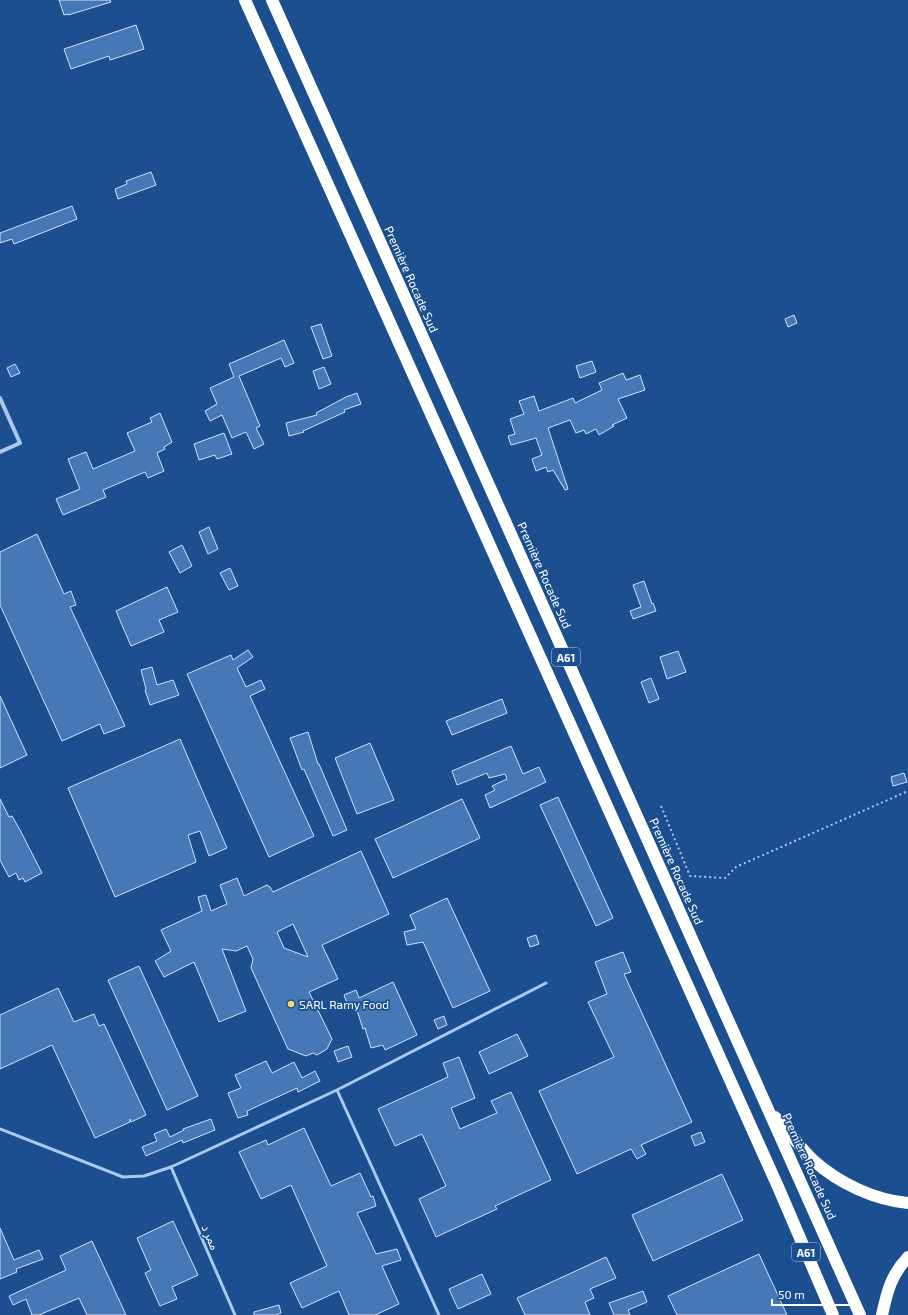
<svg xmlns="http://www.w3.org/2000/svg" width="908" height="1315" font-family="'Exo 2','Noto Sans Arabic',sans-serif">
<style>
.building{fill:#4478b7;stroke:#cfe3fa;fill-rule:evenodd}
.lines{fill:none;stroke-linecap:round;stroke-linejoin:round}
.path{stroke:#a9c9ee;stroke-width:2;stroke-dasharray:2 3;stroke-linecap:butt}
.service{stroke:#a9c9ee;stroke-width:3}
.minor{stroke:#a9c9ee;stroke-width:4}
.motorway{stroke:#fff;stroke-width:12}
.poi-dot{fill:#ffd166;stroke:#1b4f8f;stroke-width:1.5}
.labels{text-anchor:middle;dominant-baseline:central;stroke-width:3.5;stroke-linejoin:round;paint-order:stroke}
.shield{fill:#1b4f8f;stroke:#bbcadd;stroke-width:1}
.shield-label{font-size:11px;font-weight:bold;fill:#fff}
.street-label{font-size:12px;fill:#fff;stroke:#1b4f8f}
.poi-label{font-size:12px;fill:#fff;stroke:#1b4f8f;text-anchor:start}
</style>
<rect width="100%" height="100%" fill="#1b4f8f"/>
<g class="building">
<polygon points="59,0 110,0 111,2 68,15 68,14 64,15"/>
<polygon points="136,25 144,49 110,60 109,56 71,69 64,49"/>
<polygon points="151,172 156,185 118,199 115,189 127,184 126,181"/>
<polygon points="72,206 77,219 14,244 12,239 0,243 0,233"/>
<polygon points="794,315 797,323 788,327 785,319"/>
<polygon points="321,324 332,356 323,359 311,327"/>
<polygon points="284,340 294,363 285,367 281,358 239,376 260,426 256,428 264,444 254,449 246,432 232,438 222,415 210,421 205,411 217,404 210,388 234,377 229,364"/>
<polygon points="592,361 596,372 580,378 576,366"/>
<polygon points="15,364 20,373 11,377 7,368"/>
<polygon points="324,367 331,384 319,389 313,371"/>
<polygon points="623,373 626,380 640,375 645,390 618,399 627,418 612,425 614,426 599,435 596,429 586,434 584,430 576,433 570,420 548,428 568,489 565,490 553,470 548,472 546,467 536,471 532,459 542,455 536,438 511,445 508,436 515,434 510,419 524,414 519,401 534,396 539,411 573,398 575,403 602,390 599,383"/>
<polygon points="357,393 361,404 344,410 345,412 303,431 304,432 289,436 286,423 317,415 316,413 346,397"/>
<polygon points="160,413 172,442 164,447 165,449 157,453 164,471 148,478 145,472 103,490 106,497 63,515 56,499 80,489 68,459 86,452 93,469 135,451 127,433 152,422 150,418"/>
<polygon points="224,433 232,454 217,459 215,455 199,460 194,444"/>
<polygon points="209,527 218,549 208,554 199,532"/>
<polygon points="37,534 64,594 71,591 76,605 70,607 125,726 104,734 100,724 62,741 0,605 0,552"/>
<polygon points="182,545 192,566 180,573 169,552"/>
<polygon points="230,568 238,586 229,590 220,573"/>
<polygon points="644,581 652,604 653,603 656,611 633,619 630,611 641,607 633,585"/>
<polygon points="167,587 178,612 159,620 164,632 131,646 116,611"/>
<polygon points="248,650 253,657 237,668 246,687 261,680 265,689 250,696 314,836 269,857 187,674 231,655 233,660"/>
<polygon points="678,651 686,672 667,679 660,657"/>
<polygon points="152,667 157,685 173,680 179,695 150,705 145,690 146,689 141,670"/>
<polygon points="651,678 659,699 649,703 641,682"/>
<polygon points="0,696 27,755 0,768"/>
<polygon points="502,699 507,713 452,735 446,721"/>
<polygon points="308,732 318,764 319,764 347,830 333,836 304,769 302,770 290,738"/>
<polygon points="180,739 227,848 209,856 200,831 188,835 196,862 115,897 68,788"/>
<polygon points="370,743 394,800 357,814 335,758"/>
<polygon points="511,746 523,774 539,767 546,782 490,808 485,795 495,790 492,786 507,779 505,774 489,778 487,773 457,785 452,771"/>
<polygon points="904,773 907,782 893,786 891,777"/>
<polygon points="558,797 613,918 596,926 540,805"/>
<polygon points="0,799 9,817 12,816 20,830 42,873 25,882 23,878 19,880 16,873 9,877 0,860"/>
<polygon points="462,799 480,838 393,878 375,839"/>
<path d="M361,851L389,914L322,945L338,979L309,992L332,1039L327,1049L317,1055L313,1053L306,1056L288,1049L251,968L253,959L247,946L236,951L222,949L246,1011L219,1022L194,962L164,977L155,961L171,951L161,930L202,911L198,897L206,895L211,911L227,904L220,885L237,878L244,896L267,885L270,887L273,892ZM293,924L308,957L284,948L277,932Z"/>
<polygon points="447,898 490,991 453,1008 423,942 407,945 404,932 416,929 410,915"/>
<polygon points="536,935 539,944 530,947 527,938"/>
<polygon points="623,952 631,972 624,974 692,1122 641,1145 646,1154 637,1159 631,1149 577,1174 539,1091 614,1057 588,1002 607,994 595,962"/>
<polygon points="139,966 198,1096 167,1110 108,980"/>
<polygon points="393,982 417,1035 385,1050 383,1045 371,1048 365,1028 363,1029 355,1004 348,1006 344,995 356,990 359,998"/>
<polygon points="58,988 74,1022 94,1014 99,1026 104,1024 146,1115 131,1122 130,1119 130,1122 95,1138 52,1045 0,1069 0,1015"/>
<polygon points="444,1016 447,1025 438,1029 434,1020"/>
<polygon points="517,1034 528,1056 489,1074 479,1052"/>
<polygon points="348,1046 352,1057 338,1062 334,1051"/>
<polygon points="459,1057 475,1098 451,1108 460,1129 497,1113 491,1101 511,1092 551,1180 495,1206 497,1209 436,1237 419,1199 446,1186 422,1134 395,1146 378,1109 448,1077 443,1063"/>
<polygon points="266,1061 272,1073 294,1062 302,1078 315,1071 320,1081 298,1092 297,1088 247,1111 248,1115 238,1118 228,1093 241,1088 235,1075"/>
<polygon points="211,1119 215,1130 183,1143 182,1140 146,1156 142,1147 157,1141 154,1134 166,1129 170,1137 184,1130 183,1129"/>
<polygon points="304,1128 331,1186 360,1173 371,1197 373,1196 376,1206 357,1213 376,1254 397,1249 401,1260 382,1266 399,1304 375,1315 349,1315 339,1291 302,1308 290,1283 327,1266 291,1185 261,1199 239,1152 266,1140 268,1145"/>
<polygon points="701,1132 705,1142 695,1146 691,1136"/>
<polygon points="722,1174 743,1220 653,1261 632,1215"/>
<polygon points="173,1221 198,1275 172,1287 177,1299 160,1306 145,1273 151,1270 137,1238"/>
<polygon points="0,1228 14,1260 39,1250 43,1259 16,1269 17,1272 0,1279"/>
<polygon points="92,1241 126,1315 87,1315 79,1298 39,1315 32,1315 26,1299 13,1305 9,1296 66,1270 60,1256"/>
<polygon points="759,1254 787,1315 677,1315 668,1296"/>
<polygon points="606,1257 616,1278 590,1289 594,1298 585,1302 590,1315 525,1315 517,1298"/>
<polygon points="482,1274 491,1294 458,1309 449,1289"/>
<polygon points="643,1291 647,1302 628,1310 630,1315 614,1315 609,1303"/>
<polygon points="279,1305 281,1313 276,1315 254,1315 254,1312"/>
</g>
<g class="lines">
<polyline class="path" points="661,806 690,876 725,878 736,867 908,791"/>
<g class="service">
<polyline points="337,1090 439,1315"/>
<polyline points="0,1129 123,1177 144,1176 171,1167 337,1090 546,983"/>
<polyline points="171,1167 235,1315"/>
</g>
<polyline class="minor" points="0,398 20,443 0,452"/>
<g class="motorway">
<polyline points="245,0 779,1189 833,1315"/>
<polyline points="272,0 860,1315"/>
<path d="M775,1117C789,1131 800,1148 814,1161C839,1183 874,1200 908,1203"/>
<path d="M882,1315C887,1292 891,1275 908,1257"/>
</g>
</g>
<circle class="poi-dot" cx="291" cy="1004" r="4"/>
<g class="labels">
<g class="shield">
<rect x="552" y="648" width="28" height="18" rx="3"/>
<rect x="792" y="1243" width="28" height="18" rx="3"/>
</g>
<g class="shield-label">
<text x="566" y="657">A61</text>
<text x="806" y="1252">A61</text>
</g>
<g class="street-label">
<text transform="translate(412 279) rotate(66)">Première Rocade Sud</text>
<text transform="translate(545 575) rotate(66)">Première Rocade Sud</text>
<text transform="translate(677 871) rotate(66)">Première Rocade Sud</text>
<text transform="translate(810 1166) rotate(66)">Première Rocade Sud</text>
<text transform="translate(211 1237) rotate(67)">ممر د</text>
</g>
<g class="poi-label">
<text x="299" y="1004">SARL Ramy Food</text>
</g>
</g>
<path d="M772 1299v6h82v-6" fill="none" stroke="#ffffff" stroke-width="2"/>
<text x="778" y="1299" font-size="12" fill="#ffffff" stroke="#1b4f8f" stroke-width="3" paint-order="stroke">50 m</text>
</svg>
